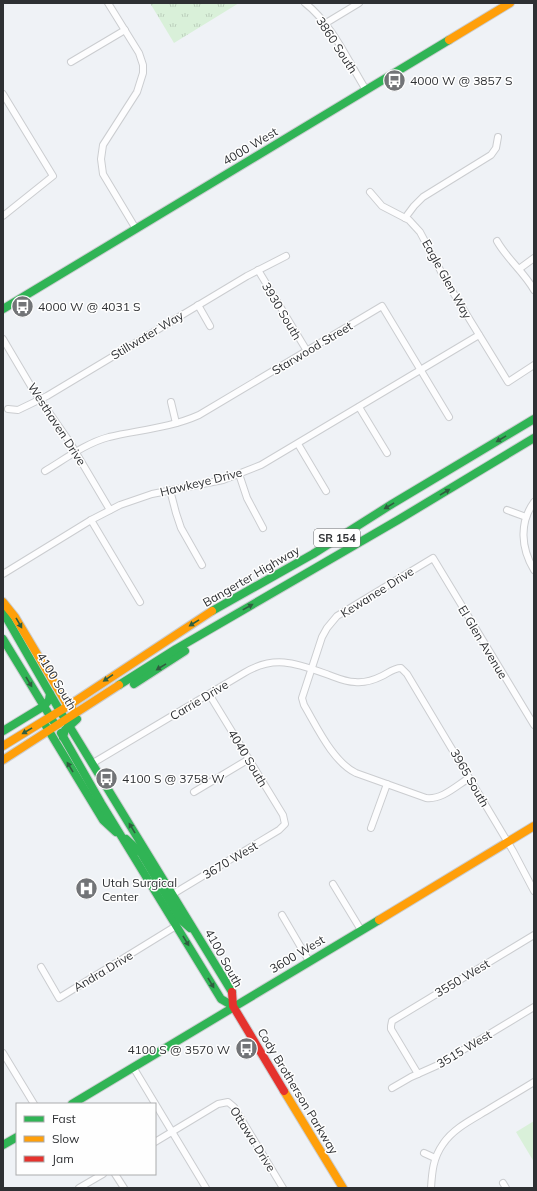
<svg xmlns="http://www.w3.org/2000/svg" width="537" height="1191" font-family="Mulish,sans-serif">
<style>
.grass{fill:url(#grass-tufts)}
.garden{fill:#d9f0d9}
.lines{fill:none;stroke-linecap:round;stroke-linejoin:round}
.street-casing{stroke:#cbcdd0;stroke-width:8}
.fast-casing{stroke:#cbcdd0;stroke-width:10}
.slow-casing{stroke:#cbcdd0;stroke-width:10}
.jam-casing{stroke:#cbcdd0;stroke-width:10}
.street{stroke:#fdfdfe;stroke-width:6}
.fast{stroke:#30b455;stroke-width:8}
.slow{stroke:#ff9f0a;stroke-width:8}
.jam{stroke:#e5322d;stroke-width:8}
.oneway{fill:#2f5e3f}
.labels{text-anchor:middle;dominant-baseline:central;stroke-width:3;stroke-linejoin:round;paint-order:stroke}
.shield{fill:#fefefe;stroke:#6c6e70;stroke-width:1}
.shield-label{font-size:11px;font-weight:bold;fill:#2e3033}
.street-label{font-size:12px;fill:#2e3033;stroke:#fefefe}
.poi-label{font-size:12px;fill:#2e3033;stroke:#fefefe;text-anchor:start}
</style>
<defs>
<pattern id="grass-tufts" width="24" height="20" patternUnits="userSpaceOnUse"><rect width="24" height="20" fill="#d9f0d9"/><path d="M3 7l-1-3M5 7V3M7 7l1-3M15 17l-1-3M17 17v-4M19 17l1-3" fill="none" stroke="#bbcebb"/></pattern>
</defs>
<rect width="100%" height="100%" fill="#eff2f6"/>
<polygon class="grass" points="150,3 239,3 174,43"/>
<polygon class="garden" points="534,1121 534,1162 516,1132"/>
<g class="lines">
<defs>
<g id="street">
<polyline points="108,3 139,53 143,65 143,73 137,92 103,145 101,159 103,174 136,229"/>
<path d="M305,3C332,24 348,61 366,90"/>
<polyline points="326,23 359,3"/>
<polyline points="71,62 125,30"/>
<polyline points="3,94 53,176 3,216"/>
<polyline points="370,192 382,206 409,220 420,232 446,281 508,382 534,365"/>
<polyline points="405,218 414,206 423,197 491,155 496,148 498,137"/>
<path d="M497,241C507,259 524,272 534,290"/>
<polyline points="519,269 534,258"/>
<polyline points="258,270 307,351"/>
<polyline points="198,305 210,326"/>
<polyline points="3,339 32,388 69,441 110,510"/>
<polyline points="171,402 176,423"/>
<polyline points="359,407 387,453"/>
<polyline points="8,409 18,410 47,396 247,276 286,256"/>
<polyline points="298,444 326,491"/>
<path d="M45,471C65,459 86,443 109,437C139,430 170,428 199,415L382,306L449,417"/>
<polyline points="239,474 247,498 263,528"/>
<polyline points="170,490 176,513 181,528 202,565"/>
<path d="M534,502C519,523 521,548 534,570"/>
<polyline points="507,510 526,517"/>
<polyline points="91,520 140,602"/>
<polyline points="3,574 91,520 120,505 152,494 223,480 261,465 479,335"/>
<path d="M93,763L244,673C275,654 298,664 329,675C337,678 346,682 355,682C364,683 374,680 382,676C388,673 394,668 401,668L407,674L513,851L534,891"/>
<path d="M469,778C456,786 442,800 426,798L356,773C333,762 317,727 304,705L302,698L322,637L327,628L337,616L433,558L534,725"/>
<polyline points="194,792 249,759"/>
<polyline points="371,828 387,784"/>
<polyline points="333,884 361,930"/>
<polyline points="173,894 279,830 285,824 283,815 209,694"/>
<polyline points="282,915 309,961"/>
<polyline points="41,967 59,998 176,926"/>
<polyline points="3,1053 34,1104"/>
<polyline points="133,1067 206,1188"/>
<polyline points="418,1074 391,1029 391,1026 392,1021 534,935"/>
<polyline points="392,1088 411,1077 438,1065 534,1007"/>
<polyline points="155,1142 218,1104 228,1102 234,1107 283,1188"/>
<polyline points="424,1153 435,1158"/>
<polyline points="115,1174 124,1188"/>
<polyline points="503,1183 506,1188"/>
<polyline points="79,1188 103,1174"/>
<path d="M431,1188C432,1172 433,1158 443,1144C453,1129 471,1120 486,1111C502,1101 518,1092 534,1082"/>
</g>
<g id="fast">
<polyline points="3,309 449,40"/>
<polyline points="212,611 313,554 392,504 534,419"/>
<polyline points="3,612 60,711 232,992"/>
<polyline points="3,639 53,721"/>
<polyline points="134,684 185,651"/>
<polyline points="119,685 176,649 398,520 534,438"/>
<polyline points="46,726 103,820 116,832"/>
<polyline points="3,731 44,706 49,700 50,694"/>
<polyline points="61,733 101,803 221,999 233,1006"/>
<polyline points="63,737 65,730 77,719"/>
<polyline points="126,839 141,853 181,920 190,928"/>
<polyline points="72,1104 379,920"/>
<polyline points="3,1145 17,1137"/>
</g>
<g id="slow">
<polyline points="449,40 510,3"/>
<polyline points="3,602 15,617 68,706 72,708"/>
<polyline points="3,746 68,706 212,611"/>
<polyline points="3,760 119,685"/>
<polyline points="379,920 534,826"/>
<polyline points="284,1091 343,1188"/>
</g>
<polyline id="jam" points="232,992 233,1006 284,1091"/>
</defs>
<use href="#street" class="street-casing"/>
<use href="#fast" class="fast-casing"/>
<use href="#slow" class="slow-casing"/>
<use href="#jam" class="jam-casing"/>
<use href="#street" class="street"/>
<use href="#fast" class="fast"/>
<use href="#slow" class="slow"/>
<use href="#jam" class="jam"/>
</g>
<defs><path id="oneway-solid" d="M-6-.8H1V-3.2L6.5 0L1 3.2V.8H-6Z"/></defs>
<g class="oneway">
<use href="#oneway-solid" transform="translate(501 439) rotate(149)"/>
<use href="#oneway-solid" transform="translate(445 492) rotate(-31)"/>
<use href="#oneway-solid" transform="translate(389 506) rotate(149)"/>
<use href="#oneway-solid" transform="translate(248 607) rotate(-29)"/>
<use href="#oneway-solid" transform="translate(19 623) rotate(60)"/>
<use href="#oneway-solid" transform="translate(194 623) rotate(148)"/>
<use href="#oneway-solid" transform="translate(161 667) rotate(148)"/>
<use href="#oneway-solid" transform="translate(108 678) rotate(146)"/>
<use href="#oneway-solid" transform="translate(29 682) rotate(59)"/>
<use href="#oneway-solid" transform="translate(27 731) rotate(149)"/>
<use href="#oneway-solid" transform="translate(70 767) rotate(-121)"/>
<use href="#oneway-solid" transform="translate(132 828) rotate(-121)"/>
<use href="#oneway-solid" transform="translate(186 941) rotate(59)"/>
<use href="#oneway-solid" transform="translate(211 983) rotate(59)"/>
</g>
<defs>
<symbol id="bus-disc" viewBox="-11 -11 22 22"><circle r="9.5" fill="#727477" stroke="#fefefe"/><path d="M-5-6H5V4H4V6H2V4H-2V6H-4V4H-5ZM-3.5-4V0h7V-4ZM-3.5 1.2v1.5H-2V1.2ZM2 1.2v1.5H3.5V1.2Z" fill="#fff"/></symbol>
<symbol id="hospital-disc" viewBox="-11 -11 22 22"><circle r="9.5" fill="#727477" stroke="#fefefe"/><path d="M-5-5h3v3.5h4V-5h3V5h-3V1.5h-4V5h-3Z" fill="#fff"/></symbol>
</defs>
<g fill-rule="evenodd">
<use href="#bus-disc" x="382" y="68" width="25" height="25"/>
<use href="#bus-disc" x="10" y="294" width="25" height="25"/>
<use href="#bus-disc" x="94" y="766" width="25" height="25"/>
<use href="#hospital-disc" x="74" y="876" width="25" height="25"/>
<use href="#bus-disc" x="234" y="1036" width="25" height="25"/>
</g>
<g class="labels">
<rect class="shield" x="314" y="529" width="46" height="18" rx="3"/>
<g class="shield-label">
<text x="337" y="538">SR 154</text>
</g>
<g class="street-label">
<text transform="translate(337 45) rotate(57)">3860 South</text>
<text transform="translate(250 146) rotate(-31)">4000 West</text>
<text transform="translate(447 279) rotate(61)">Eagle Glen Way</text>
<text transform="translate(282 311) rotate(59)">3930 South</text>
<text transform="translate(147 335) rotate(-31)">Stillwater Way</text>
<text transform="translate(312 348) rotate(-31)">Starwood Street</text>
<text transform="translate(57 424) rotate(57)">Westhaven Drive</text>
<text transform="translate(201 482) rotate(-14)">Hawkeye Drive</text>
<text transform="translate(251 576) rotate(-30)">Bangerter Highway</text>
<text transform="translate(377 592) rotate(-32)">Kewanee Drive</text>
<text transform="translate(483 642) rotate(59)">El Glen Avenue</text>
<text transform="translate(57 681) rotate(59)">4100 South</text>
<text transform="translate(199 700) rotate(-31)">Carrie Drive</text>
<text transform="translate(248 758) rotate(59)">4040 South</text>
<text transform="translate(470 778) rotate(60)">3965 South</text>
<text transform="translate(230 860) rotate(-31)">3670 West</text>
<text transform="translate(297 954) rotate(-31)">3600 West</text>
<text transform="translate(224 958) rotate(61)">4100 South</text>
<text transform="translate(103 971) rotate(-31)">Andra Drive</text>
<text transform="translate(462 978) rotate(-31)">3550 West</text>
<text transform="translate(464 1049) rotate(-31)">3515 West</text>
<text transform="translate(298 1091) rotate(59)">Cody Brotherson Parkway</text>
<text transform="translate(253 1139) rotate(58)">Ottawa Drive</text>
</g>
<g class="poi-label">
<text x="410" y="80">4000 W @ 3857 S</text>
<text x="38" y="306">4000 W @ 4031 S</text>
<text x="122" y="778">4100 S @ 3758 W</text>
<text x="102" y="882">Utah Surgical<tspan x="102" dy="14">Center</tspan></text>
<text x="230" y="1049" text-anchor="end">4100 S @ 3570 W</text>
</g>
</g>
<rect width="537" height="1191" fill="none" stroke="#2e3033" stroke-width="8"/>
<rect x="16" y="1103" width="140" height="72" fill="#fefefe" stroke="#abacad"/>
<rect x="24" y="1116" width="20" height="6" fill="#30b455" stroke="#abacad"/>
<text x="52" y="1123" font-size="12" fill="#2e3033">Fast</text>
<rect x="24" y="1136" width="20" height="6" fill="#ff9f0a" stroke="#abacad"/>
<text x="52" y="1143" font-size="12" fill="#2e3033">Slow</text>
<rect x="24" y="1156" width="20" height="6" fill="#e5322d" stroke="#abacad"/>
<text x="52" y="1163" font-size="12" fill="#2e3033">Jam</text>
</svg>
